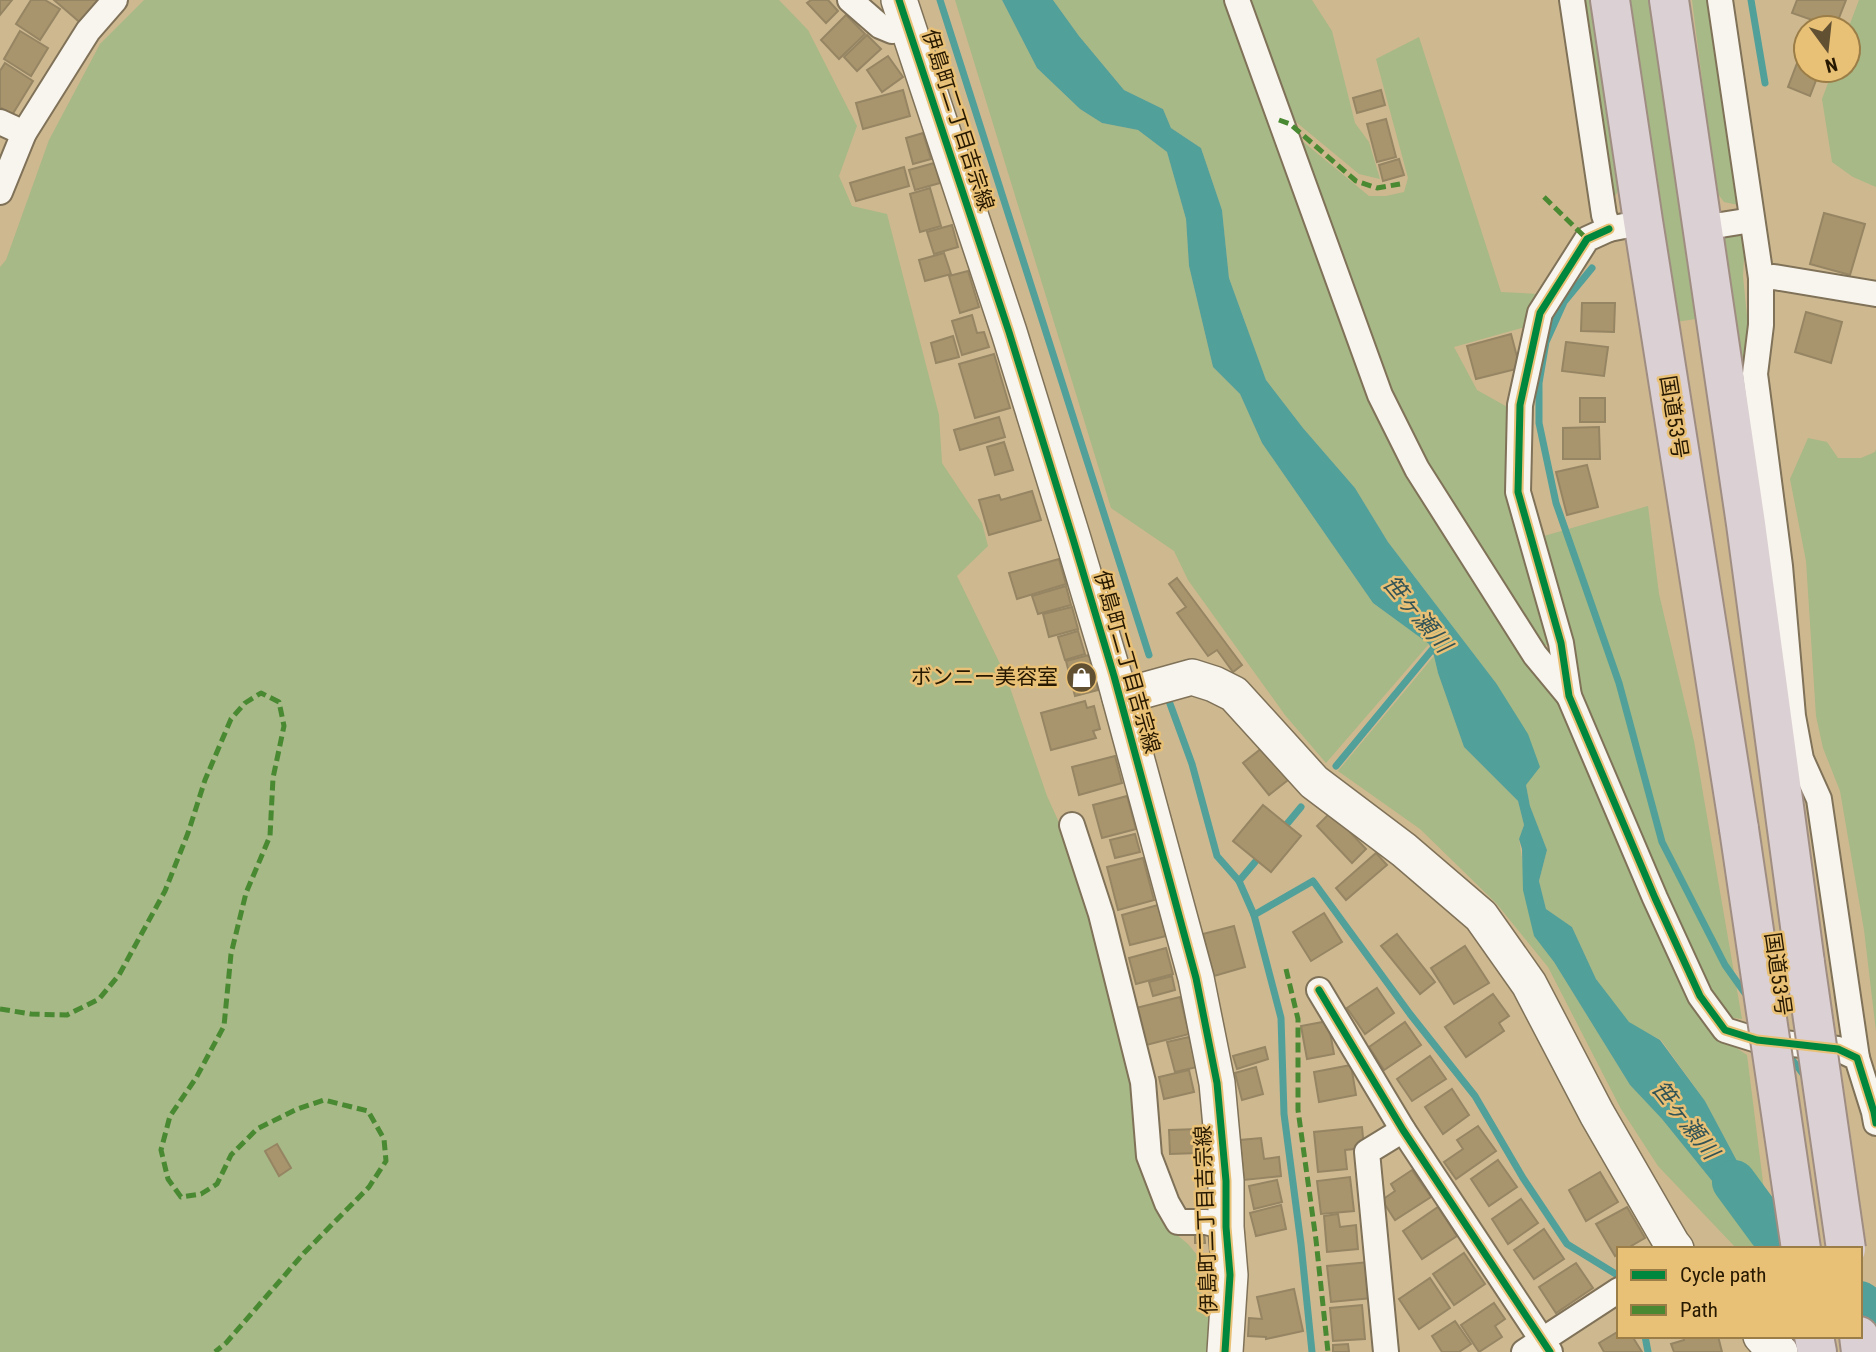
<svg xmlns="http://www.w3.org/2000/svg" width="1876" height="1352" font-family="'Roboto Condensed','Noto Sans JP',sans-serif">
<style>
.green{fill:#a6b986}
.water{fill:#51a099}
.lines{fill:none;stroke-linecap:round;stroke-linejoin:round}
.stream{stroke:#51a099;stroke-width:7}
.river{stroke:#51a099;stroke-width:44}
.building{fill:#a9956d;stroke:#968563;stroke-width:2}
.street-casing{stroke:#7f7258;stroke-width:28}
.secondary-casing{stroke:#7f7258;stroke-width:38}
.highway-casing{stroke:#9f8d82;stroke-width:42}
.street{stroke:#f8f4ee;stroke-width:24}
.secondary{stroke:#f8f4ee;stroke-width:35}
.highway{stroke:#dbd0d3;stroke-width:38}
.highway-bridge-casing{stroke:#9f8d82;stroke-width:42;stroke-linecap:butt}
.highway-bridge{stroke:#dbd0d3;stroke-width:38}
.quiet{stroke:#498932;stroke-width:5;stroke-dasharray:10 5;stroke-linecap:butt}
.cycleway-casing{stroke:#e8c076;stroke-width:11}
.cycleway{stroke:#00873e;stroke-width:7}
.labels{text-anchor:middle;dominant-baseline:central;stroke-width:5;stroke-linejoin:round;paint-order:stroke}
.street-label{font-size:21px;fill:#271800;stroke:#e8c076}
.poi-label{font-size:21px;fill:#271800;stroke:#e8c076;text-anchor:end}
.water-label{font-size:23px;font-style:italic;fill:#335456;stroke:#e8c076}
</style>
<rect width="100%" height="100%" fill="#ceb890"/>
<g class="green">
<polygon points="144,0 779,0 808,30 857,126 839,176 852,206 887,214 939,415 942,463 982,523 988,546 957,576 1006,676 1047,796 1072,851 1171,1230 1188,1244 1197,1255 1200,1291 1205,1307 1213,1321 1214,1352 0,1352 0,267 6,260 49,140 100,44"/>
<polygon points="955,0 1002,0 1037,68 1080,109 1102,123 1138,130 1167,152 1186,219 1189,266 1213,367 1240,394 1262,443 1373,603 1429,644 1326,763 1285,715 1188,580 1174,551 1111,508"/>
<polygon points="1053,0 1230,0 1374,400 1562,700 1717,1035 1747,1055 1765,1198 1737,1161 1705,1101 1661,1040 1629,1023 1596,979 1572,927 1546,909 1539,881 1547,850 1530,806 1526,785 1496,683 1388,542 1355,488 1303,428 1266,380 1229,278 1222,210 1201,148 1171,128 1163,109 1124,90 1079,36"/>
<polygon points="1244,0 1312,0 1332,31 1355,123 1369,142 1380,179 1359,174 1284,112"/>
<polygon points="1579,0 1591,0 1619,180 1618,191 1614,198 1609,199"/>
<polygon points="1627,0 1655,0 1702,318 1676,322"/>
<polygon points="1692,0 1711,0 1743,206 1724,202 1716,191"/>
<polygon points="1859,0 1876,0 1876,187 1853,177 1832,162 1822,99 1833,70 1848,70 1848,29"/>
<polygon points="1419,37 1501,292 1539,294 1529,326 1454,347 1477,390 1511,409 1551,643 1540,648 1424,464 1387,391 1290,131 1369,196 1386,196 1404,192 1408,178 1376,59"/>
<polygon points="1726,234 1743,234 1745,240 1743,276 1750,347 1745,357 1735,359 1722,245"/>
<polygon points="1808,438 1827,442 1838,458 1861,458 1875,452 1876,449 1876,1031 1864,930 1840,791 1823,748 1816,716 1806,561 1790,479"/>
<polygon points="1648,506 1659,594 1694,741 1742,1019 1728,1017 1706,991 1578,695 1537,538"/>
<polygon points="1434,656 1438,673 1464,747 1518,801 1524,825 1519,839 1534,936 1554,962 1630,1085 1662,1119 1721,1192 1757,1241 1752,1249 1737,1249 1658,1166 1621,1109 1548,967 1496,903 1420,829 1338,771"/>
</g>
<polygon class="water" points="1002,0 1053,0 1079,36 1124,90 1163,109 1171,128 1201,148 1222,210 1229,278 1266,380 1303,428 1355,488 1388,542 1496,683 1528,734 1540,767 1526,785 1530,806 1547,850 1539,881 1546,909 1572,927 1596,979 1629,1022 1660,1040 1705,1101 1737,1161 1765,1198 1774,1249 1765,1249 1757,1241 1721,1192 1662,1119 1630,1085 1554,962 1534,936 1523,890 1522,849 1519,839 1524,825 1518,801 1464,747 1438,673 1434,656 1429,644 1373,603 1262,443 1240,394 1213,367 1189,266 1186,219 1167,152 1138,130 1102,123 1080,109 1037,68"/>
<g class="lines">
<g class="stream">
<polyline points="940,0 1149,655"/>
<polyline points="1751,0 1765,83"/>
<polyline points="1592,268 1564,302 1546,342 1539,383 1539,423 1556,503 1619,683 1662,842 1725,965 1747,996"/>
<polyline points="1169,701 1192,764 1217,856 1239,881 1254,915 1281,1018 1284,1114 1301,1244 1312,1352"/>
<polyline points="1336,766 1436,645"/>
<polyline points="1282,830 1301,807"/>
<polyline points="1239,881 1261,855"/>
<polyline points="1254,915 1313,881 1410,1014 1475,1096 1523,1178 1567,1244 1619,1276"/>
<polyline points="1788,1054 1806,1078"/>
<polyline points="1645,1336 1648,1352"/>
</g>
<g class="river">
<polyline points="1734,1182 1770,1231 1792,1249"/>
<polyline points="1860,1303 1876,1315"/>
</g>
</g>
<g class="building">
<polygon points="0,0 12,0 0,15"/>
<polygon points="31,0 45,0 60,9 40,40 16,24"/>
<polygon points="54,0 104,0 83,25"/>
<polygon points="811,0 828,0 838,11 826,23 807,3"/>
<polygon points="1797,0 1846,0 1835,28 1792,13"/>
<polygon points="846,15 865,34 839,59 821,40"/>
<polygon points="20,31 48,48 31,76 4,59"/>
<polygon points="867,35 881,49 857,71 844,57"/>
<polygon points="888,56 903,77 882,92 867,70"/>
<polygon points="1799,58 1806,60 1806,70 1820,70 1810,96 1788,87"/>
<polygon points="5,63 33,81 12,115 0,107 0,71"/>
<polygon points="903,90 910,116 863,129 856,103"/>
<polygon points="1381,90 1385,105 1357,113 1353,98"/>
<polygon points="1386,119 1396,157 1377,162 1367,124"/>
<polygon points="923,133 931,159 913,164 906,138"/>
<polygon points="1399,159 1404,175 1383,181 1379,165"/>
<polygon points="934,163 940,183 915,190 909,170"/>
<polygon points="904,167 909,186 856,201 850,183"/>
<polygon points="930,188 941,226 920,232 910,194"/>
<polygon points="1824,213 1865,224 1850,275 1810,264"/>
<polygon points="952,225 958,247 934,254 927,232"/>
<polygon points="944,253 951,274 925,281 919,260"/>
<polygon points="968,271 979,307 960,313 949,276"/>
<polygon points="1582,303 1615,303 1614,332 1581,331"/>
<polygon points="1806,312 1842,322 1831,363 1795,352"/>
<polygon points="972,315 977,333 984,332 989,347 962,355 952,321"/>
<polygon points="1511,334 1520,368 1476,379 1467,346"/>
<polygon points="953,336 959,357 936,363 931,343"/>
<polygon points="1566,342 1608,347 1604,376 1562,371"/>
<polygon points="994,354 1010,408 975,418 959,364"/>
<rect x="1580" y="398" width="25" height="24"/>
<polygon points="999,417 1005,437 960,450 954,430"/>
<polygon points="1599,427 1600,459 1563,459 1563,428"/>
<polygon points="1004,442 1013,470 995,475 987,447"/>
<polygon points="1587,465 1598,507 1567,515 1556,472"/>
<polygon points="1032,491 1041,520 989,535 979,500 999,495 1001,500"/>
<polygon points="1059,559 1066,584 1017,599 1009,573"/>
<polygon points="1177,578 1242,665 1233,672 1217,650 1208,656 1177,613 1186,607 1169,584"/>
<polygon points="1066,586 1071,605 1038,614 1032,596"/>
<polygon points="1072,607 1078,629 1049,637 1043,614"/>
<polygon points="1078,631 1085,654 1065,660 1058,637"/>
<polygon points="1089,655 1098,690 1075,696 1066,661"/>
<polygon points="1085,701 1087,708 1094,706 1100,729 1093,731 1096,738 1051,750 1041,713"/>
<polygon points="1262,748 1288,780 1269,795 1243,763"/>
<polygon points="1115,756 1122,783 1079,795 1072,767"/>
<polygon points="1127,796 1136,829 1102,838 1093,805"/>
<polygon points="1263,805 1301,836 1271,872 1233,841"/>
<polygon points="1331,812 1366,849 1352,863 1317,826"/>
<polygon points="1135,834 1140,852 1115,858 1110,840"/>
<polygon points="1376,853 1387,865 1346,900 1336,888"/>
<polygon points="1143,858 1154,900 1118,910 1107,867"/>
<polygon points="1158,905 1166,936 1130,945 1122,915"/>
<polygon points="1324,913 1342,942 1311,961 1293,932"/>
<polygon points="1234,926 1245,967 1214,976 1203,934"/>
<polygon points="1397,934 1435,982 1420,994 1381,946"/>
<polygon points="1465,946 1489,983 1454,1004 1431,968"/>
<polygon points="1166,948 1173,974 1136,984 1129,958"/>
<polygon points="1172,976 1175,990 1153,996 1149,982"/>
<polygon points="1377,988 1394,1013 1365,1034 1347,1008"/>
<polygon points="1493,994 1509,1016 1499,1023 1504,1031 1466,1057 1445,1027"/>
<polygon points="1180,997 1189,1034 1146,1045 1136,1008"/>
<polygon points="1328,1021 1334,1054 1307,1059 1301,1026"/>
<polygon points="1405,1022 1421,1045 1384,1070 1369,1047"/>
<polygon points="1189,1037 1197,1067 1175,1072 1167,1042"/>
<polygon points="1265,1047 1268,1059 1237,1069 1233,1056"/>
<polygon points="1430,1056 1446,1079 1412,1101 1397,1079"/>
<polygon points="1351,1065 1356,1095 1319,1102 1314,1072"/>
<polygon points="1256,1067 1263,1094 1242,1100 1235,1073"/>
<polygon points="1189,1070 1194,1092 1164,1099 1159,1077"/>
<polygon points="1452,1089 1469,1115 1443,1134 1425,1107"/>
<polygon points="1478,1126 1496,1151 1456,1179 1444,1162 1463,1149 1457,1140"/>
<polygon points="1362,1127 1364,1148 1345,1150 1347,1169 1318,1172 1314,1132"/>
<polygon points="1198,1129 1199,1153 1170,1154 1169,1130"/>
<polygon points="1261,1138 1264,1159 1279,1157 1281,1176 1244,1180 1240,1140"/>
<polygon points="277,1144 291,1168 279,1176 265,1151"/>
<polygon points="1498,1160 1517,1187 1489,1206 1471,1179"/>
<polygon points="1412,1170 1431,1197 1395,1220 1382,1200 1395,1191 1391,1184"/>
<polygon points="1600,1172 1618,1202 1586,1221 1569,1190"/>
<polygon points="1350,1177 1354,1211 1321,1214 1317,1181"/>
<polygon points="1277,1180 1282,1202 1254,1209 1249,1186"/>
<polygon points="1521,1199 1538,1223 1508,1244 1492,1219"/>
<polygon points="1281,1205 1286,1229 1256,1236 1250,1213"/>
<polygon points="1438,1207 1457,1236 1422,1259 1403,1231"/>
<polygon points="1627,1207 1645,1238 1626,1249 1619,1249 1619,1253 1615,1256 1596,1224"/>
<polygon points="1338,1214 1340,1227 1356,1225 1358,1249 1327,1252 1324,1216"/>
<polygon points="1544,1229 1564,1259 1534,1279 1514,1250"/>
<polygon points="1195,1231 1204,1231 1205,1243 1195,1243"/>
<polygon points="1464,1253 1485,1284 1454,1305 1433,1274"/>
<polygon points="1369,1262 1372,1298 1331,1302 1327,1266"/>
<polygon points="1576,1263 1593,1288 1556,1313 1539,1287"/>
<polygon points="1430,1278 1450,1308 1419,1329 1399,1299"/>
<polygon points="1294,1289 1303,1331 1266,1339 1266,1337 1248,1336 1249,1318 1262,1319 1257,1297"/>
<polygon points="1494,1303 1505,1319 1495,1326 1502,1337 1479,1352 1461,1325"/>
<polygon points="1362,1305 1365,1339 1333,1341 1330,1308"/>
<polygon points="1455,1321 1471,1344 1459,1352 1442,1352 1432,1336"/>
<polygon points="1619,1331 1619,1336 1632,1336 1642,1352 1604,1352 1599,1343"/>
<polygon points="1683,1336 1718,1336 1722,1352 1674,1352 1671,1344 1684,1340"/>
<polygon points="1348,1344 1349,1352 1333,1352 1333,1345"/>
</g>
<g class="lines">
<defs>
<g id="street">
<polyline points="850,0 880,26 892,31 908,26"/>
<polyline points="1237,0 1380,395 1417,469 1535,655 1569,696"/>
<polyline points="1572,0 1604,215 1609,229 1624,226"/>
<polyline points="1720,0 1761,278 1761,325 1755,374 1780,566 1793,716 1801,759 1819,799 1857,1058"/>
<polyline points="0,122 24,133"/>
<polyline points="0,192 24,133 88,31 115,0"/>
<polyline points="1702,228 1752,220"/>
<polyline points="1609,229 1587,239 1540,313 1520,405 1518,492 1561,643 1569,696 1655,898 1700,996 1725,1030 1757,1040 1838,1049 1857,1058 1874,1112 1876,1123"/>
<polyline points="1761,278 1774,277 1876,294"/>
<polyline points="1072,825 1101,914 1143,1082 1149,1156 1167,1203 1178,1222 1206,1222 1226,1227"/>
<polyline points="1319,990 1403,1130 1550,1352"/>
<polyline points="1386,1352 1367,1152 1403,1130"/>
<polyline points="1524,1352 1619,1290"/>
</g>
<g id="secondary">
<polyline points="899,0 1009,332 1073,539 1114,676 1196,978 1217,1083 1226,1181 1226,1227 1230,1275 1225,1352"/>
<polyline points="1120,697 1192,677 1214,684 1234,694 1314,782 1404,850 1481,916 1529,984 1597,1114 1672,1244 1676,1249"/>
<polyline points="1761,1336 1769,1345 1780,1352"/>
</g>
<g id="highway">
<polyline points="1610,0 1643,221 1739,829"/>
<polyline points="1669,0 1746,524 1805,963"/>
<polyline points="1814,1336 1817,1352"/>
<polyline points="1859,1336 1861,1352"/>
</g>
</defs>
<use href="#street" class="street-casing"/>
<use href="#secondary" class="secondary-casing"/>
<use href="#highway" class="highway-casing"/>
<use href="#street" class="street"/>
<use href="#secondary" class="secondary"/>
<use href="#highway" class="highway"/>
<defs>
<g id="highway-bridge">
<polyline points="1739,829 1801,1249"/>
<polyline points="1805,963 1846,1249"/>
</g>
</defs>
<use href="#highway-bridge" class="highway-bridge-casing"/>
<use href="#highway-bridge" class="highway-bridge"/>
<g class="quiet">
<polyline points="1279,120 1290,124 1356,181 1377,188 1400,184"/>
<polyline points="1544,197 1587,239"/>
<polyline points="1286,969 1298,1019 1298,1110 1316,1240 1328,1352"/>
<polyline points="0,1009 31,1014 67,1015 99,999 119,975 165,891 188,833 205,780 231,719 245,703 261,693 279,702 284,726 273,778 270,836 246,893 231,954 224,1026 196,1078 170,1116 161,1150 168,1179 181,1197 201,1194 217,1184 231,1155 257,1129 297,1109 324,1100 368,1111 384,1139 386,1161 369,1187 304,1253 226,1343 215,1352"/>
</g>
<defs>
<g id="cycleway">
<polyline points="899,0 1009,332 1073,539 1114,676 1196,978 1217,1083 1226,1181 1226,1227 1230,1275 1225,1352"/>
<polyline points="1609,229 1587,239 1540,313 1520,405 1518,492 1561,643 1569,696 1655,898 1700,996 1725,1030 1757,1040 1838,1049 1857,1058 1874,1112 1876,1123"/>
<polyline points="1319,990 1403,1130 1550,1352"/>
</g>
</defs>
<use href="#cycleway" class="cycleway-casing"/>
<use href="#cycleway" class="cycleway"/>
</g>
<defs>
<symbol id="shop-disc" viewBox="-11 -11 22 22"><circle r="9.5" fill="#615032" stroke="#e8c076"/><path d="M-5-2.5h2.3a2.7 3.5 0 0 1 5.4 0H5L5.5 6h-11ZM-1.5-2.5h3a1.5 2.3 0 0 0-3 0Z" fill="#fff"/></symbol>
</defs>
<g fill-rule="evenodd">
<use href="#shop-disc" x="1064" y="660" width="35" height="35"/>
</g>
<g class="labels">
<g class="street-label">
<text transform="translate(958 120) rotate(72)">伊島町二丁目吉宗線</text>
<text transform="translate(1674 417) rotate(81)">国道53号</text>
<text transform="translate(1127 662) rotate(74)">伊島町二丁目吉宗線</text>
<text transform="translate(1778 974) rotate(82)">国道53号</text>
<text transform="translate(1206 1220) rotate(-92)">伊島町二丁目吉宗線</text>
</g>
<g class="poi-label">
<text x="1058" y="677">ボンニー美容室</text>
</g>
<g class="water-label">
<text transform="translate(1417 614) rotate(50)">笹ヶ瀬川</text>
<text transform="translate(1685 1120) rotate(52)">笹ヶ瀬川</text>
</g>
</g>
<rect x="1617" y="1247" width="245" height="91" fill="#e8c076" stroke="#9b7d47" stroke-width="2"/>
<rect x="1631" y="1270" width="35" height="10" fill="#00873e" stroke="#9b7d47" stroke-width="2"/>
<text x="1680" y="1282" font-size="21" fill="#271800">Cycle path</text>
<rect x="1631" y="1305" width="35" height="10" fill="#498932" stroke="#9b7d47" stroke-width="2"/>
<text x="1680" y="1317" font-size="21" fill="#271800">Path</text>
<g transform="translate(1827 49) rotate(165)"><circle r="33" fill="#e8c076" stroke="#9b7d47" stroke-width="2"/>
<path d="M0-5L12 26L0 18L-12 26Z" fill="#615032"/>
<text y="-10" font-size="19" font-weight="bold" text-anchor="middle" fill="#271800">N</text>
</g>
</svg>
